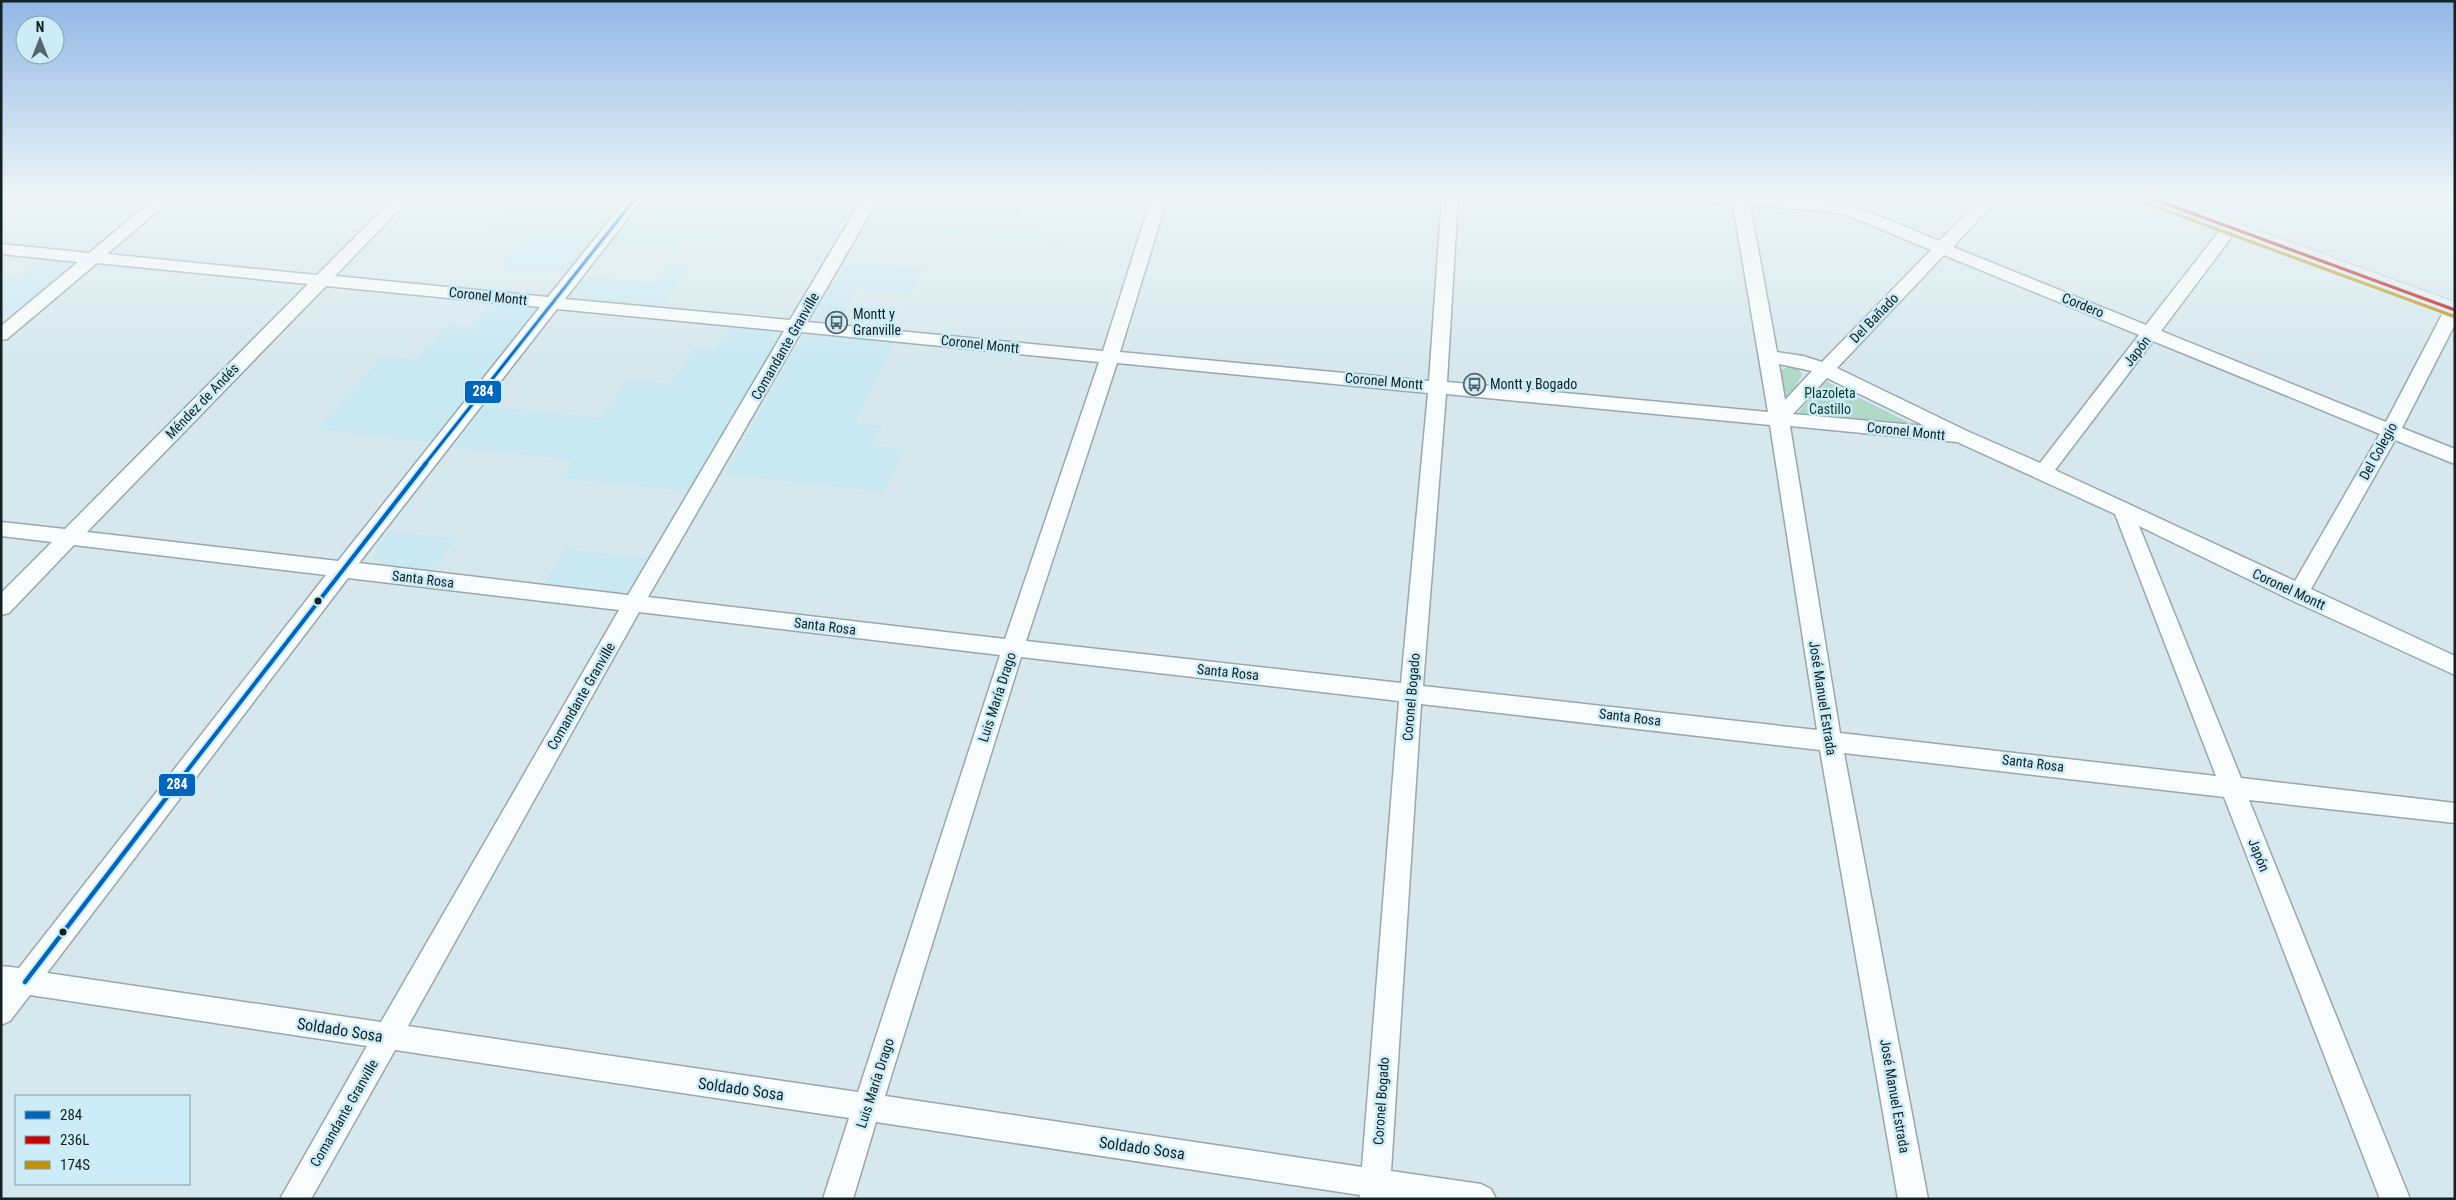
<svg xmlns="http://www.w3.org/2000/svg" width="2456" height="1200" font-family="'Roboto Condensed',sans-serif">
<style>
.built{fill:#c8e8f2}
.green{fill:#b1d9c8}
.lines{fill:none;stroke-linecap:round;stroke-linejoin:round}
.minor-casing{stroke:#98a7ab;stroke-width:3}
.major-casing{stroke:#bdc6c9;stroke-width:2}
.minor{fill:#f9fcfc;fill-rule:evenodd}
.major{fill:#e7eef3;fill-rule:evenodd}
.bus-1-far2-casing{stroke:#ccedf8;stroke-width:6}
.bus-1-far1-casing{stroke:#ccedf8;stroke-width:8}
.bus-1-casing{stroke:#ccedf8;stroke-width:8}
.bus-2-casing{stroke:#ccedf8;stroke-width:6}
.bus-3-casing{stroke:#ccedf8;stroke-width:6}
.bus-1-far2{stroke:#0065bd;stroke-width:3}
.bus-1-far1{stroke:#0065bd;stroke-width:4}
.bus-1{stroke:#0065bd;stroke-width:4.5}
.bus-2{stroke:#c70201;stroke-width:3}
.bus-3{stroke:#c39009;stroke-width:3}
.bus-dot{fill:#132024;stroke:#ccedf8;stroke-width:2}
.labels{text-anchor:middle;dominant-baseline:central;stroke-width:5;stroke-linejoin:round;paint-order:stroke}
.street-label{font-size:14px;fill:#132024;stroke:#ccedf8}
.poi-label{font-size:14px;fill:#132024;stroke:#ccedf8;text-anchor:start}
.park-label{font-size:14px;fill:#0c3b24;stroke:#ccedf8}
.near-street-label{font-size:16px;fill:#132024;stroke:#ccedf8}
.line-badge{stroke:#ccedf8;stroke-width:2}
.badge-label{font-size:14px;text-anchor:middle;font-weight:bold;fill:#fff}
</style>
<rect width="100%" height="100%" fill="#d6e8ee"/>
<g class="built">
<polygon points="520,196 630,196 568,273 500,266 524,237 487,233"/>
<polygon points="647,196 865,196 842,235 736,226 724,243 686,239 677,252 609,245"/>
<polygon points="883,196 1028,196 1020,215 1071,246 865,228"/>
<polygon points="43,260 63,262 69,267 15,315 1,313 1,278 20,279"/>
<polygon points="845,262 923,269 911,294 857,289 838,324 817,322 813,319"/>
<polygon points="669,264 691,266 663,307 584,300 575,293 575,289 584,277 655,283"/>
<polygon points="492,303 529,307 537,313 436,443 318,429 382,356 416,360 447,323 472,327"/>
<polygon points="730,325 777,330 784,335 692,492 561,478 573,460 453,447 486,406 601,418 627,380 670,384 693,349 714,350"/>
<polygon points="813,334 895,341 855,423 882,426 872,446 904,449 884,492 725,474 802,338 806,335"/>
<polygon points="389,531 456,539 433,571 383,564 378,560 375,554 377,547"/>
<polygon points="565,549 652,559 640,583 628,591 618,594 543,584"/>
</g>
<g class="green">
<polygon points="1787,367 1799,369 1802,375 1789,397 1783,397 1779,371"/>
<polygon points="1825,381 1912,424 1797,414"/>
</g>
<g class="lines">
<defs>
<path id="minor" d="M158,196H175L107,254L317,275L396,196H412L335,276L548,297L629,196H645L565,299L790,320L864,196H880L807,322L1103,351L1152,196H1168L1120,352L1429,381L1442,196H1458L1447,382L1768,412L1733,204L1694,199L1692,196C1737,196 1792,194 1835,203C1871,210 1905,227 1939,241L1984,196H2000L1953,247L2146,325L2224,225H2236L2238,228L2236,231L2161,331L2386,422L2446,307L2449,303L2455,302V324L2402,428L2455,449V464L2395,440L2311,589L2455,656V675L2291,600L2139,526L2241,778L2455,803V823L2249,800L2410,1199H2380L2224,797L1844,753L1928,1199H1898L1820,750L1421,704L1391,1171L1481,1184L1491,1189L1496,1199H1359L1360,1195L876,1122L853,1199H823L849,1118L395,1050L311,1199H280L367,1046L30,995L10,1021L1,1025V966L19,968L326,575L74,545L9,613L1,615V593L52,542L1,536V522L65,529L308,284L97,263L7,339L1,340V326L78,262L1,254V244L89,253ZM1750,205L1832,212L1852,217L1931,250L1822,362L1803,356L1777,352ZM1944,255L2139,335L2040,463L1967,431L1837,368ZM326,286L540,307L338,561L87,532ZM557,309L784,331L628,595L359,563ZM801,332L1099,362L1005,639L648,597ZM2153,341L2380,434L2295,581L2055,470ZM1117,363L1428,393L1401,683L1026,641ZM1779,364L1812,371L1785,400ZM1827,378L1925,426L1793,414ZM1446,394L1770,425L1817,730L1423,686ZM1790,426L1957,442L2115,514L2216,776L1840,733ZM348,578L619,610L381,1022L47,973ZM639,612L1000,655L858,1092L408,1026ZM1021,657L1399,701L1362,1167L885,1096Z"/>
<polygon id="major" points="2135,196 2163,196 2455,302 2455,317 2138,200"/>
</defs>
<use href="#minor" class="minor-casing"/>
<use href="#major" class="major-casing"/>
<use href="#minor" class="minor"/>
<use href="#major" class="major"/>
<defs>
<polyline id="bus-1-far2" points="425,464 637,196"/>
<polyline id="bus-1-far1" points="169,794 426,463"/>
<polyline id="bus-1" points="25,982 170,793"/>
<polyline id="bus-2" points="2145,196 2455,310"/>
<polyline id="bus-3" points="2143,202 2453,316"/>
</defs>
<use href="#bus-1-far2" class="bus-1-far2-casing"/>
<use href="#bus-1-far1" class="bus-1-far1-casing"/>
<use href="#bus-1" class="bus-1-casing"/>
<use href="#bus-2" class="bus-2-casing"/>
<use href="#bus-3" class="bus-3-casing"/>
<use href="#bus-1-far2" class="bus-1-far2"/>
<use href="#bus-1-far1" class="bus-1-far1"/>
<use href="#bus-1" class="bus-1"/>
<use href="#bus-2" class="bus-2"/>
<use href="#bus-3" class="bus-3"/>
</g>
<linearGradient id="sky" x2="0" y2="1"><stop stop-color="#92b7e6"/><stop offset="0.54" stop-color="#edf5f7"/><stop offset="1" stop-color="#edf5f7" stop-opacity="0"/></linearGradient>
<rect width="2456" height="364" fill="url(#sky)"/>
<defs>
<symbol id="bus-ring" viewBox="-11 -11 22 22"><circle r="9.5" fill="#ccedf8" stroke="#57666b" stroke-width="1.5"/><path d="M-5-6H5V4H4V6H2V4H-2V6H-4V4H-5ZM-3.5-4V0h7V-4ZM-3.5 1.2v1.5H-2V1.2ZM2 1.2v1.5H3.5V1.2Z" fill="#57666b"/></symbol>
</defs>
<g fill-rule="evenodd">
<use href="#bus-ring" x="824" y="310" width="25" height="25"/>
<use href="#bus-ring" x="1462" y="372" width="25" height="25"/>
</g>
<g class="bus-dot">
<circle cx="318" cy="601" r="4.5"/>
<circle cx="63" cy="932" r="4.5"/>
</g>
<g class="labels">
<g class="street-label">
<text transform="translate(488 296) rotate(6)">Coronel Montt</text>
<text transform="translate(2083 305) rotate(22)">Cordero</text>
<text transform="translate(1874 318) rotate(-46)">Del Bañado</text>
<text transform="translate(980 344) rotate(6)">Coronel Montt</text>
<text transform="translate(785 346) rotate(-60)">Comandante Granville</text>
<text transform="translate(2137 351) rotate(-52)">Japón</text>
<text transform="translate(1384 381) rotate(5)">Coronel Montt</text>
<text transform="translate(202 401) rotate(-46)">Méndez de Andés</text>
<text transform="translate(1906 431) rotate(6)">Coronel Montt</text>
<text transform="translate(2378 451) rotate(-61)">Del Colegio</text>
<text transform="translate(423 579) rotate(7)">Santa Rosa</text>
<text transform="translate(2289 589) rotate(25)">Coronel Montt</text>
<text transform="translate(825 626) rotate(7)">Santa Rosa</text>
<text transform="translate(1228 672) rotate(6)">Santa Rosa</text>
<text transform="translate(581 696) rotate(-60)">Comandante Granville</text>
<text transform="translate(997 697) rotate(-72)">Luis María Drago</text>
<text transform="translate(1411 697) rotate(-85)">Coronel Bogado</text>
<text transform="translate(1823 698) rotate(81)">José Manuel Estrada</text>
<text transform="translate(1630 717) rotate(7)">Santa Rosa</text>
<text transform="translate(2033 763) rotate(7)">Santa Rosa</text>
<text transform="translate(2259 855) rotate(68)">Japón</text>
<text transform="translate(875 1083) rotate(-72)">Luis María Drago</text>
<text transform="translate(1895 1096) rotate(80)">José Manuel Estrada</text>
<text transform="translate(1381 1101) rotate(-86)">Coronel Bogado</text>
<text transform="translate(344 1113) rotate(-60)">Comandante Granville</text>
</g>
<g class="poi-label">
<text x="853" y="314">Montt y<tspan x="853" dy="16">Granville</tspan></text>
<text x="1490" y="384">Montt y Bogado</text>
</g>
<g class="park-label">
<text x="1830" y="393">Plazoleta<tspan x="1830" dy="16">Castillo</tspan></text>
</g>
<g class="near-street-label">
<text transform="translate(340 1030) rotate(9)">Soldado Sosa</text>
<text transform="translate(741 1089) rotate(8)">Soldado Sosa</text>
<text transform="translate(1142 1148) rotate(8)">Soldado Sosa</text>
</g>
</g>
<g class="line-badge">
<rect x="464" y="380" width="38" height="24" rx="5" fill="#0065bd"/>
<rect x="158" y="773" width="38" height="24" rx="5" fill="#0065bd"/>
</g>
<g class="badge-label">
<text x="483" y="396">284</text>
<text x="177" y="789">284</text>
</g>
<rect width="2456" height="1200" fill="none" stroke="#132024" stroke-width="5"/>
<rect x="15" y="1095" width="175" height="90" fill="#ccedf8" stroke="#829ba3"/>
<rect x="25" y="1111" width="25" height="8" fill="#0065bd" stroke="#829ba3"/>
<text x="60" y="1120" font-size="15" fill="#132024">284</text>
<rect x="25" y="1136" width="25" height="8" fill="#c70201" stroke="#829ba3"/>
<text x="60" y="1145" font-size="15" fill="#132024">236L</text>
<rect x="25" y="1161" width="25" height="8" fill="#c39009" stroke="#829ba3"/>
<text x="60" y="1170" font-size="15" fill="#132024">174S</text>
<g transform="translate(40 40)"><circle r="24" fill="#ccedf8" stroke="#829ba3"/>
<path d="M0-4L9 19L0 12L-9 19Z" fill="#57666b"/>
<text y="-8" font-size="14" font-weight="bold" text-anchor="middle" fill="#132024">N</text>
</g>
</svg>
